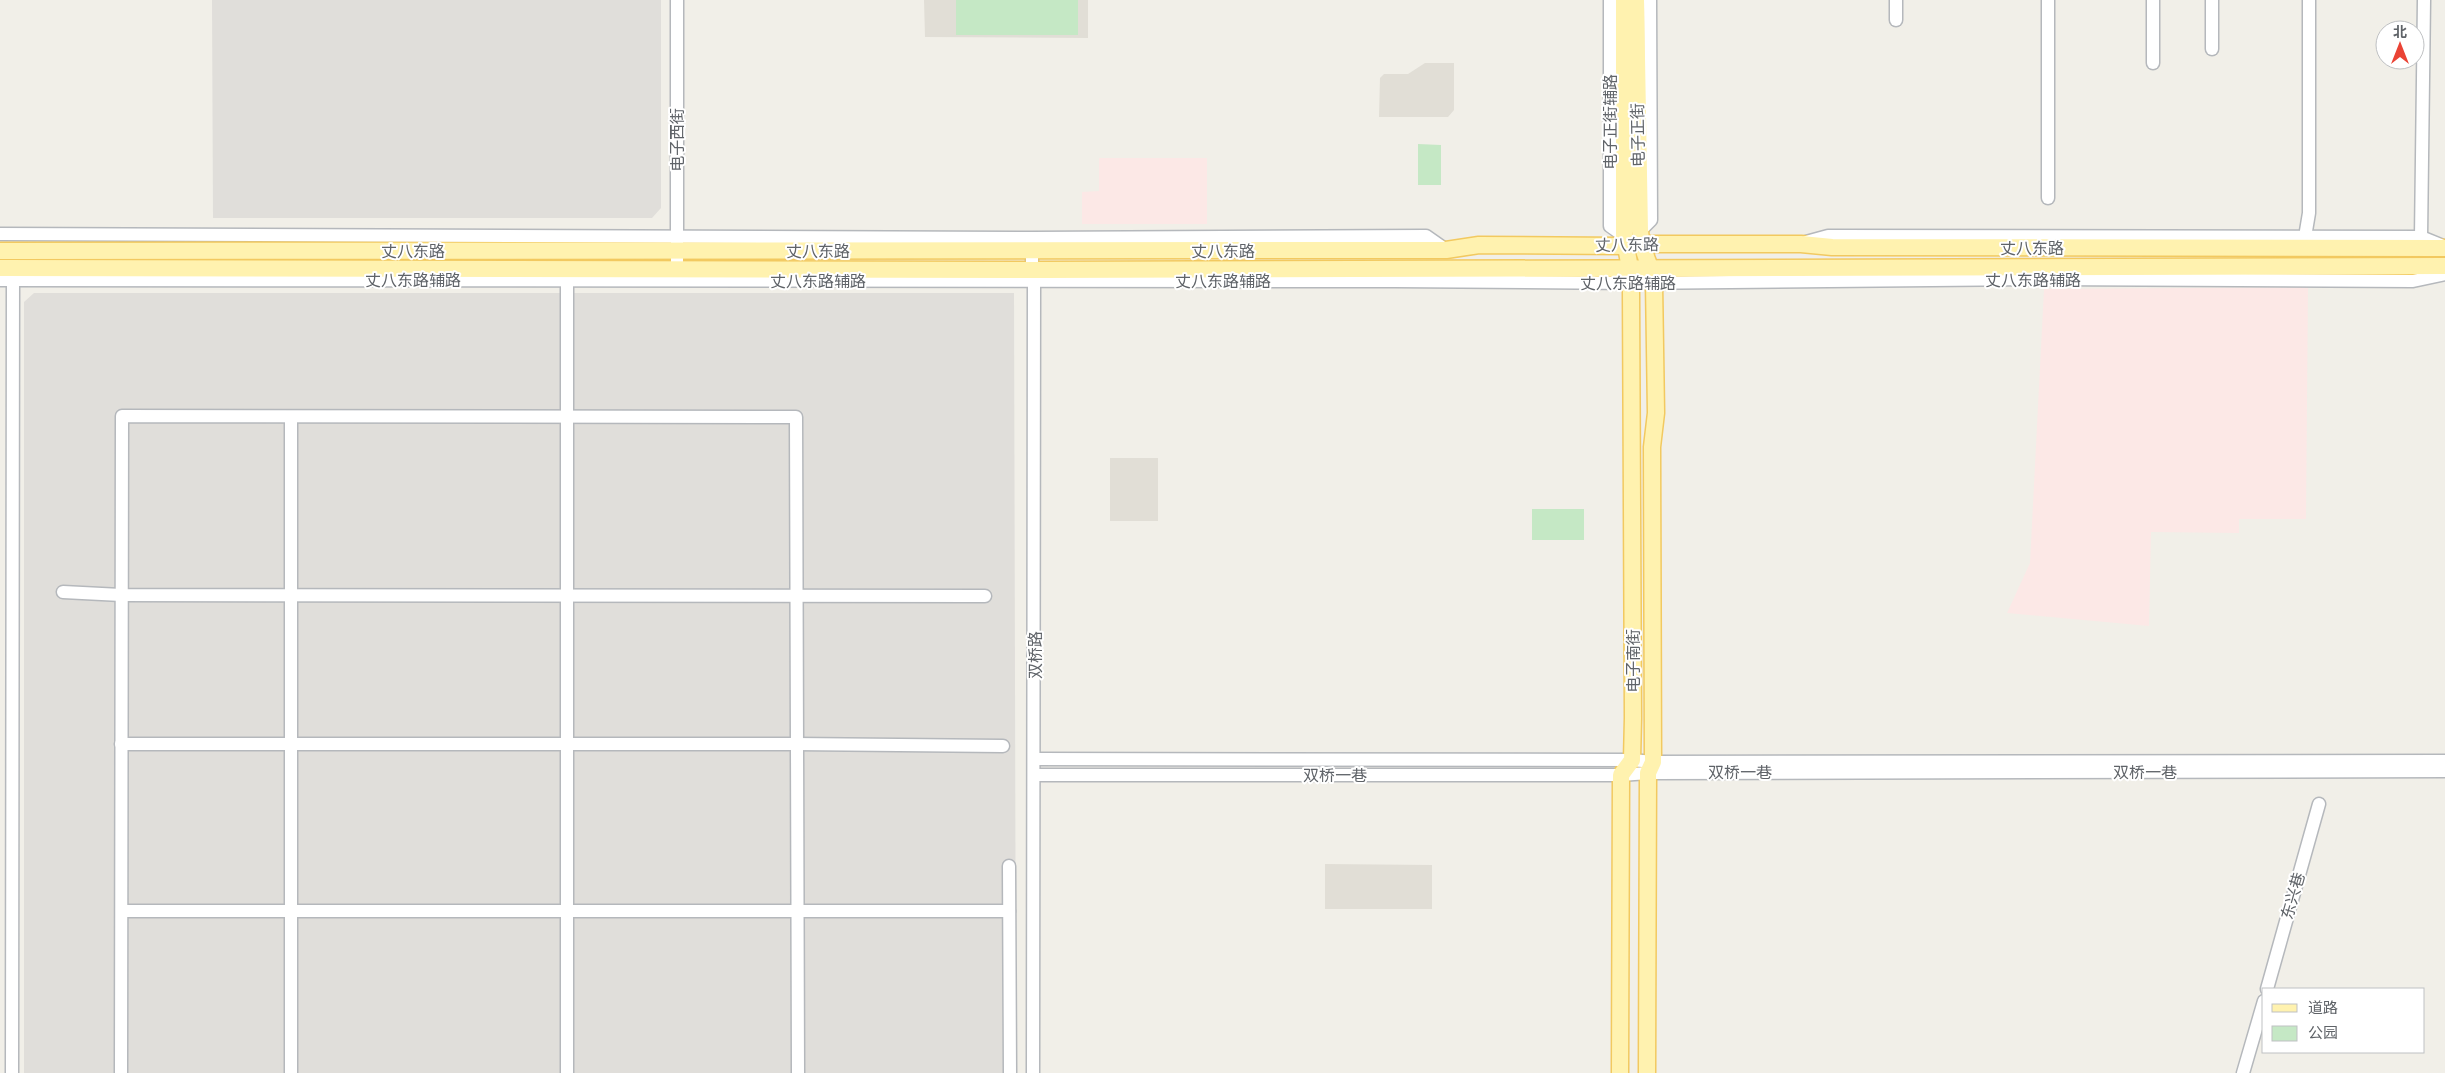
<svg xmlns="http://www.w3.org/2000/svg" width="2445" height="1073" font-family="Roboto,'Noto Sans SC',sans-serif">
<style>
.industrial{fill:#e0deda}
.education{fill:#e1ded6}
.medical{fill:#fce8e6}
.green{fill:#c5e8c5}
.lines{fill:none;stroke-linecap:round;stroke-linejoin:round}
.minor-casing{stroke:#b5b8bc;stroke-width:15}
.major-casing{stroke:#f2c960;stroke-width:19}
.minor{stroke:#fff;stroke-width:12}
.major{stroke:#fff2af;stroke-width:16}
.labels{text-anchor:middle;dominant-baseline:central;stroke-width:4;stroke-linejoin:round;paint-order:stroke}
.street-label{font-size:16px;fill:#5f6368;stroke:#fff}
</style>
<rect width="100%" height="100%" fill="#f1efe8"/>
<g class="industrial">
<polygon points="212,0 661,0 661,208 652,218 213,218"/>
<polygon points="34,293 1014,293 1016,1073 24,1073 24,302"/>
</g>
<g class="education">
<polygon points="924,0 1088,0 1088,38 925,37"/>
<polygon points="1425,63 1454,63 1454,110 1448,117 1379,117 1380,78 1384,74 1408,74"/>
<rect x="1110" y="458" width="48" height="63"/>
<polygon points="1325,864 1432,865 1432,909 1325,909"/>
</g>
<g class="medical">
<polygon points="1099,158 1207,158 1207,224 1082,224 1082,192 1099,191"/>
<polygon points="2308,287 2306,519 2239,519 2239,533 2151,532 2149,626 2007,613 2030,563 2044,289"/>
</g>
<g class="green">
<rect x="956" y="0" width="122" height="35"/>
<polygon points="1418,144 1441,145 1441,185 1418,185"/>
<rect x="1532" y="509" width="52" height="31"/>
</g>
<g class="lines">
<defs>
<g id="minor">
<polyline points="1610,0 1610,226 1624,236"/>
<polyline points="2048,0 2048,198"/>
<polyline points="2153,0 2153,63"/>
<polyline points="1896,20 1896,0"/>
<polyline points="2212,49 2212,0"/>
<polyline points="1640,231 1651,220 1650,0"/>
<polyline points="0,234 1032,238 1426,236 1446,250"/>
<polyline points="2305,237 2309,213 2309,0"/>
<polyline points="2421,237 2424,0"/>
<polyline points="1806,242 1828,236 2421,237 2443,246"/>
<polyline points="1032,243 1032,269 1034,281 1033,1073"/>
<polyline points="677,277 677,0"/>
<polyline points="0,280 1395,281 1630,283 2044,279 2413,281 2445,274"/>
<polyline points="63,592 121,595 985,596"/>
<polyline points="121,744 795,744 1003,746"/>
<polyline points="1035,759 1632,760 1653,762 2445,761"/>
<polyline points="1035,775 1621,775 1648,773 2445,771"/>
<polyline points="1009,866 1010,1073"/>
<polyline points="122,911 1009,911"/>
<polyline points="2267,989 2319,804"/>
<polyline points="12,1073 13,273"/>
<polyline points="121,1073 122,416 796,417 798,1073"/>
<polyline points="291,1073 291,417"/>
<polyline points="567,1073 567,271"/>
<polyline points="2243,1073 2264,1001"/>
</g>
<g id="major">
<path d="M1636,0L1640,231C1641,250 1651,265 1654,283L1656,413L1652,447L1653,762L1648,773L1647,1073"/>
<polyline points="0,251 1446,250 1479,245 1624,246 1641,244 1801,244 1832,247 2445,248"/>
<polyline points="0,268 1042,270 2445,266"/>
<polyline points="1620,1073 1621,775 1632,760 1633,718 1631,291 1630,268 1624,236 1624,0"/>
</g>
</defs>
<use href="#minor" class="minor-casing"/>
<use href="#major" class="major-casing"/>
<use href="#minor" class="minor"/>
<use href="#major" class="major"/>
</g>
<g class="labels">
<g class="street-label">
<text transform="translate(1610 122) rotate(-90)">电子正街辅路</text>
<text transform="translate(1638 135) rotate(-91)">电子正街</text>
<text transform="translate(677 140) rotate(-90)">电子西街</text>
<text transform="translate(1627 245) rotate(-1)">丈八东路</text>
<text x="2032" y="248">丈八东路</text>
<text x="413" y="251">丈八东路</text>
<text x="818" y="251">丈八东路</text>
<text x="1223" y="251">丈八东路</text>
<text x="413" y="280">丈八东路辅路</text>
<text x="2033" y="280">丈八东路辅路</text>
<text x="818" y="281">丈八东路辅路</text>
<text x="1223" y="281">丈八东路辅路</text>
<text x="1628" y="283">丈八东路辅路</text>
<text transform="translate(1035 655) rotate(-90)">双桥路</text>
<text transform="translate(1633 661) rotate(-90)">电子南街</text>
<text x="1740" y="772">双桥一巷</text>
<text x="2145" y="772">双桥一巷</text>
<text x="1335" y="775">双桥一巷</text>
<text transform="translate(2293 896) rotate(-74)">东兴巷</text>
</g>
</g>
<rect x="2262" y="988" width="162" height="65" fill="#ffffff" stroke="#bfc1c3"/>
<rect x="2272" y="1004" width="25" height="8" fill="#fff2af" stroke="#bfc1c3"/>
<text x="2308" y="1013" font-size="15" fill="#5f6368">道路</text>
<rect x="2272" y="1026" width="25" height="15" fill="#c5e8c5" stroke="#bfc1c3"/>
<text x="2308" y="1038" font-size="15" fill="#5f6368">公园</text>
<g transform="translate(2400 45)"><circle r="24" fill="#ffffff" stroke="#bfc1c3"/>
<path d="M0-4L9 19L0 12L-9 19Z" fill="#ea4335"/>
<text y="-8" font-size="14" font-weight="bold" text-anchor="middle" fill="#5f6368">北</text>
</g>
</svg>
